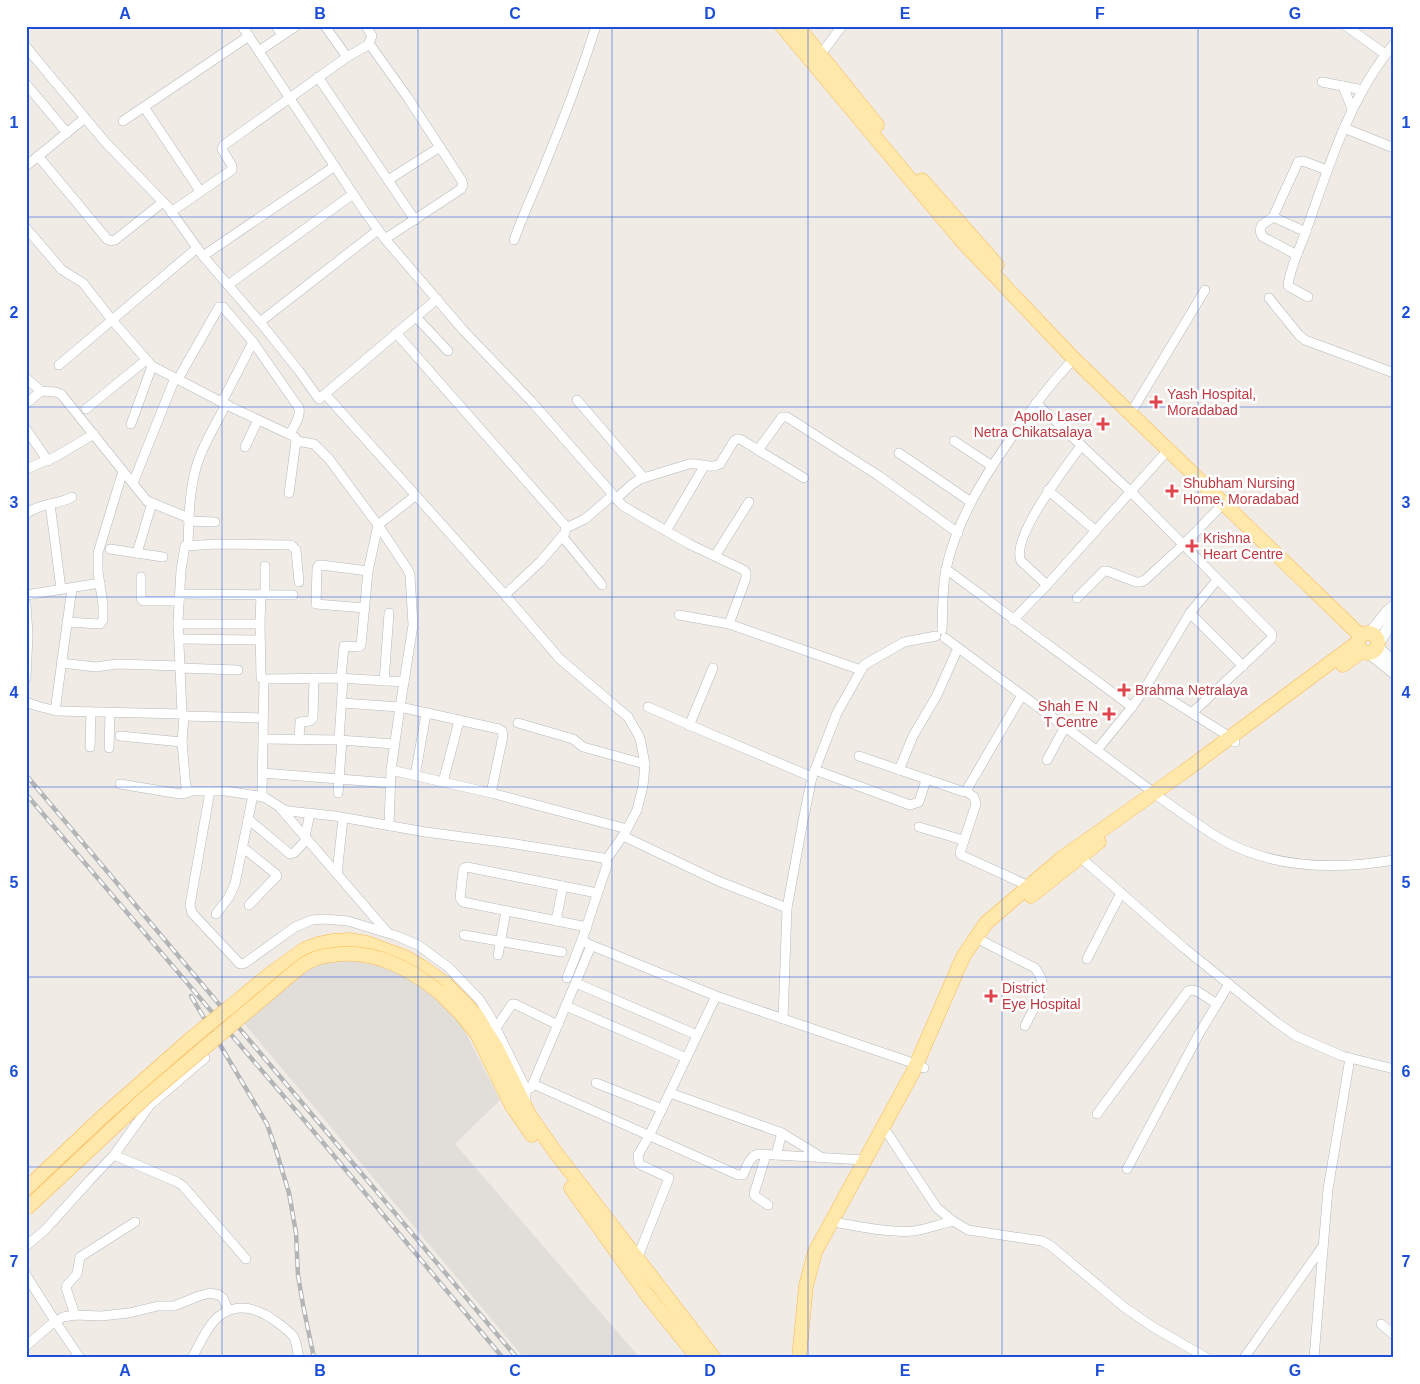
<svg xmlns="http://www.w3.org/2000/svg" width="1420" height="1384" font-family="Arial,sans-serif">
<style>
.industrial{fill:#e1ded9}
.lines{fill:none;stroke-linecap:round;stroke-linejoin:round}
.minor-casing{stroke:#b5b8bc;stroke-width:10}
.tertiary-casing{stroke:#b5b8bc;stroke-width:12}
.primary-casing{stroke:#fbb953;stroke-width:15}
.minor{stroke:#fff;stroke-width:9}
.tertiary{stroke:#fff;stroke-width:11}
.primary{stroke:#ffe8aa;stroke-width:14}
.rail-casing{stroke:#b4b5b6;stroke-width:4.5}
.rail{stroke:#fff;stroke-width:2.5;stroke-dasharray:8;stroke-linecap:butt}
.primary-bridge-casing{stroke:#fbb953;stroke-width:15;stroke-linecap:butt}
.primary-bridge{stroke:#ffe8aa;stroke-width:14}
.grid{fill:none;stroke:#1d4ed8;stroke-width:1;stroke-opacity:0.55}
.health-dot{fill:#e0444e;stroke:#fff;stroke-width:2}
.labels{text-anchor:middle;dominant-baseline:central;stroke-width:5;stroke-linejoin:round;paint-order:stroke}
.health-label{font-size:14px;fill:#be3a42;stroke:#fff;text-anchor:start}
.neatline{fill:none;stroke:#1d4ed8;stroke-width:2}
.grid-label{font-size:16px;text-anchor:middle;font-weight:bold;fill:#1d4ed8}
</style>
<rect width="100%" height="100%" fill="#f0ece5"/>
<polygon class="industrial" points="364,951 452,1006 500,1100 455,1144 640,1358 524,1358 243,1022 317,953"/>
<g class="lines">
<defs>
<g id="minor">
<polyline points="242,26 365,212 385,239 464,331 531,401 623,506 689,544 744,570 746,573 746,578 729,624"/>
<polyline points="276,26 282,35"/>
<polyline points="325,26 347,57"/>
<polyline points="366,26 372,36 368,45"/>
<polyline points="1346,26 1385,54"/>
<polyline points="26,47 106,143 168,207 203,256 260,322 299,371 319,399 437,299"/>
<polyline points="259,51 296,26"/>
<polyline points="818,58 842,26"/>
<polyline points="318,77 415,220"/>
<polyline points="1322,82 1363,90"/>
<polyline points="26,84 67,133"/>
<polyline points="1343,86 1352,109"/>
<polyline points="144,107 200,191"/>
<polyline points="123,121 249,36"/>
<polyline points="1344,128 1394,148"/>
<polyline points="38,156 107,239 111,241 115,240 163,202"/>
<polyline points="26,166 85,118"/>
<polyline points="388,180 440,147"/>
<polyline points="171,212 232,170 232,166 222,149 224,145 347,57 368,45 371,46 408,98 462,181 463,185 461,189 385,239"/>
<polyline points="1273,217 1306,232"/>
<polyline points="26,228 62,270 83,283 112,320 152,366 235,409 295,437 296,441 289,493"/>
<path d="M514,240C523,214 535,190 545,164C564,119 581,73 596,26"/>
<polyline points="1297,255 1263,237 1261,234 1260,230 1262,225 1273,217 1298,162 1303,161 1327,170"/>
<polyline points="203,256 335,166"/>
<polyline points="228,285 353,194"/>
<path d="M1308,297L1288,286C1289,270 1301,246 1306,231C1329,166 1349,98 1394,44"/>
<polyline points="1269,298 1299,335 1305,340 1394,373"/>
<polyline points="416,317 448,351"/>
<polyline points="260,322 378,230"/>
<polyline points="396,333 564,524 566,528 565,533 540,562 505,595 560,659 628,717 640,738 645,764 643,786 637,810 625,833 606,860"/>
<polyline points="59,365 197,248"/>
<polyline points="26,378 41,391 55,392 61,394 147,501 189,518"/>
<path d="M178,379L219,307H223L253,342L299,408C301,417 294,426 290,434"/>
<polyline points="325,394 505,595"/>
<polyline points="577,400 644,478"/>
<polyline points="222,402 253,342"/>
<polyline points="1036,403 1131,492 1272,634 1271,639 1192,713"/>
<polyline points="26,404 41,391"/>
<polyline points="1135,406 1205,290"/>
<polyline points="86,409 146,360"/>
<polyline points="131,424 152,366"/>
<polyline points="26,429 48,461"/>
<polyline points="296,441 314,444 329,459 378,525 408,570 410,575 413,625 400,707 391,770 389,826"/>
<polyline points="954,441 992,466"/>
<polyline points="245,447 258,420"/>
<polyline points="758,450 782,417 787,417 879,476 958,533"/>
<polyline points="899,453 971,502"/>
<polyline points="26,469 55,457 94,434"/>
<polyline points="133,483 175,378"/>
<polyline points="1048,490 1096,531"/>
<path d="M616,499L631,485L640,479L689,464C699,462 710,470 720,464L734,441L737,439H740L804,478"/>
<polyline points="50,504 61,589"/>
<path d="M26,514C39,503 58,505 72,497"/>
<polyline points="189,521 215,522"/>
<polyline points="566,528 585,519 613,495"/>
<polyline points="666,531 705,465"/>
<polyline points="562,536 602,585"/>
<path d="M188,545C189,519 189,493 196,468C202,445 216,425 226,404"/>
<polyline points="110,549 163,557"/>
<polyline points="137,553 152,503"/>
<polyline points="715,556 749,502"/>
<polyline points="946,569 1132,707"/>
<polyline points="141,577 141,598 143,601 179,601"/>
<path d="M1047,585L1021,561C1010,538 1067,465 1081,446"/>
<polyline points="180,594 293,595"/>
<polyline points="261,594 260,624 261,678 264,679 338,678 404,682"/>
<polyline points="265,594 265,566"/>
<polyline points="26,595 100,583"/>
<polyline points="1077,598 1104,571 1107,571 1136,582 1140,582 1145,580 1183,545 1223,504"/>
<polyline points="26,604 28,635 26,678"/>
<polyline points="365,608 316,604 317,568 319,565 321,565 368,571"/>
<polyline points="1190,613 1243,666"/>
<polyline points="679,615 729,624 861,670"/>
<polyline points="1013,620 1047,585 1168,450"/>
<polyline points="67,622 100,624 103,620 103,605 98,572 98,553 123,471"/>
<polyline points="178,624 260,624"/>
<path d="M942,630C943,610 942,589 946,569C958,515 989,469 1021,424C1037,402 1054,379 1074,359"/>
<polyline points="945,638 1153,792"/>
<polyline points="179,639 260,640"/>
<polyline points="61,663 96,667 117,664 180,666"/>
<polyline points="180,668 238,670"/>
<polyline points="341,678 344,646 359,647 361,645 368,571 378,525 415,496"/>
<polyline points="384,681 389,613"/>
<polyline points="1147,685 1230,737 1235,742"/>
<polyline points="26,702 37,706 57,711 182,714 184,716 182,742 186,788 190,791 226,791 264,797 283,809 288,811 335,816 425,832 509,843 603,858 606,860 607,865 583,937 584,941 588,944 716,996 916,1064 924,1068"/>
<polyline points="342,703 400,707 499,729 502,731 503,736 491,793"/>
<polyline points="648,707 708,733 812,777"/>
<polyline points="55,711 72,588"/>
<polyline points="182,714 178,621 181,570 185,546 217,544 291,545 296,550 299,582"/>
<polyline points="184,716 263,718"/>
<polyline points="518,723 573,739 583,747 645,764"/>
<polyline points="689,726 713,668"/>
<polyline points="120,736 182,742"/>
<polyline points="263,739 339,740 394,744"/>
<polyline points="299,739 300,722 310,721 313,718 314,678"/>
<polyline points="339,740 343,678"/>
<polyline points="90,747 91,712"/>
<polyline points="109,748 110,713"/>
<polyline points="1097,750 1132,707 1147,685 1190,613 1217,580"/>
<polyline points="859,756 964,792 966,791 1022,695"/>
<polyline points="1047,760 1065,727"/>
<polyline points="391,770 491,793 627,829"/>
<polyline points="815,770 910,805 919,802 926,780"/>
<polyline points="899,770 913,736 937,695 958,648"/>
<polyline points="262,773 390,783"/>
<polyline points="415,776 426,714"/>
<polyline points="443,782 459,721"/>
<polyline points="120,784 180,794 187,793 190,791"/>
<polyline points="210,791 190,905 192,913 240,964 242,964 245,963 295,927 312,920 323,919 348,921 397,936 418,945 448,967 479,999 490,1016 526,1089 526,1105"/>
<polyline points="966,791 974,797 976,804 960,853 961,855 1029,886"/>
<polyline points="338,793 342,740"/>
<polyline points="262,797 264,679"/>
<path d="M1159,797C1179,811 1198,825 1219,838C1272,869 1335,870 1394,860"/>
<polyline points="281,809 387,932"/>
<polyline points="248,819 290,854 294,853 307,839"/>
<polyline points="919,827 963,840"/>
<polyline points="623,836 718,881 787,908"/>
<polyline points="305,837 310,813"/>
<polyline points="242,847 276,874 277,876 249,905"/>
<polyline points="1080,857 1184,948 1276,1022 1296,1036 1342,1056 1394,1069"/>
<polyline points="337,874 343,818"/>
<polyline points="216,914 229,897 235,884 253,795"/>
<polyline points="556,921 563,886"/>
<polyline points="587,927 463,902 460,898 463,871 464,868 467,867 597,893"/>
<polyline points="464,935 562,952"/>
<path d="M982,941L1035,968C1038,973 1042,977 1042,983C1043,994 1030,1015 1025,1026"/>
<polyline points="498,955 506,911"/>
<polyline points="1087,959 1121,893"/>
<polyline points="567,978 583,937"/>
<polyline points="576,983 697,1035"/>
<polyline points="566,1006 686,1058"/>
<polyline points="783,1019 787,908 802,826 812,777 837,713 864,665 904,642 936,636"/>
<polyline points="496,1028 512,1004 515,1004 558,1025"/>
<polyline points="596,1083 662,1109"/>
<path d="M533,1084L738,1175H743C747,1167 749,1156 759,1154L865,1160"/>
<polyline points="531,1088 591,946"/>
<polyline points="670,1093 782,1133 821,1157"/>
<polyline points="1097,1114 1188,991 1191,990 1197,991 1217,1004"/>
<polyline points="888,1134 937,1208 953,1221 968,1230 1042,1241 1051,1246 1124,1307 1153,1327 1207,1358"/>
<polyline points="114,1155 177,1182 183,1186 246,1259"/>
<polyline points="766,1155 754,1194 755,1196 768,1205"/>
<polyline points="776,1155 782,1133"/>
<polyline points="1127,1169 1199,1034 1229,984"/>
<path d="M839,1223C863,1227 889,1233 914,1231C927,1229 940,1224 953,1221"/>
<polyline points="26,1246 45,1230 90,1180 114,1155 150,1105 205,1058"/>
<polyline points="637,1259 669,1178 639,1164 638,1155 649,1136 716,996"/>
<polyline points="26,1275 55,1321 80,1358"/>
<polyline points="75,1315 66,1288 67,1285 77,1274 80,1257 135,1222"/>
<polyline points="55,1322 63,1317 75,1315 101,1316 129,1313 158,1306 174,1306 199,1296 210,1293 219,1295 223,1298 228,1310"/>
<polyline points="1381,1324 1394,1335"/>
<polyline points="26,1346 55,1321"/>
<path d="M192,1358C200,1344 208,1323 222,1314C242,1301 262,1311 278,1323C283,1327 289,1331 293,1336C297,1342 297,1351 299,1358"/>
<polyline points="1244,1358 1323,1246"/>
<polyline points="1314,1358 1328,1189 1350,1058"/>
</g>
<g id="tertiary">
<polyline points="1370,633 1387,612 1394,606"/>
<polyline points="1378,644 1394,619"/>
<polyline points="1377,647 1394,662"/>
<polyline points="1369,653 1394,673"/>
</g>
<g id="primary">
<polyline points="782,26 961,240 1074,359 1361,636"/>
<polyline points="797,26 877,125"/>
<polyline points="922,180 997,265"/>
<circle cx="1368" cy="643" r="10"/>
<polyline points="1343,665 1362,651"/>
<polyline points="1031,896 1099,842"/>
<polyline points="439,992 462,1015 477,1034 512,1106 532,1135"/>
<polyline points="235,1003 270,974 305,949 318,944 332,941 349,940 367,943 405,957 422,967 446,984 475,1014 496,1047 530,1116 556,1153 714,1358"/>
<polyline points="571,1188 648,1296 698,1358"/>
<polyline points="26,1189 101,1118 193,1037"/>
<polyline points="799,1358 806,1286 815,1252 913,1072 963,957 986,923 1062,858 1185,771 1358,642"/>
</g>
</defs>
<use href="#minor" class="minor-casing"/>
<use href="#tertiary" class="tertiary-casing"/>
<use href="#primary" class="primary-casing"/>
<use href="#minor" class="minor"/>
<use href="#tertiary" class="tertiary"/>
<use href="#primary" class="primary"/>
<defs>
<g id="rail">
<polyline points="26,775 517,1358"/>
<polyline points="26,794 304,1120 503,1358"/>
<polyline points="191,996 267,1124 276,1150 289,1193 296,1233 298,1275 303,1305 314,1358"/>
</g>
</defs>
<use href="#rail" class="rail-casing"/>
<use href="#rail" class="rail"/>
<defs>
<g id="primary-bridge">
<polyline points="193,1037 235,1003"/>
<path d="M26,1209L146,1097L300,967C310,959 320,956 332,955C373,949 408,967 439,992"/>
</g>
</defs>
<use href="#primary-bridge" class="primary-bridge-casing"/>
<use href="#primary-bridge" class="primary-bridge"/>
</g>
<path class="grid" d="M222,26V1358M418,26V1358M612,26V1358M808,26V1358M1002,26V1358M1198,26V1358M26,217H1394M26,407H1394M26,597H1394M26,787H1394M26,977H1394M26,1167H1394"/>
<g class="health-dot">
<path d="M1153.5 394.5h5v5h5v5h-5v5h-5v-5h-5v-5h5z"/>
<path d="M1100.5 416.5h5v5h5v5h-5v5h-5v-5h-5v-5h5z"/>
<path d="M1169.5 483.5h5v5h5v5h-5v5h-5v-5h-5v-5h5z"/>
<path d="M1189.5 538.5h5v5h5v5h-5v5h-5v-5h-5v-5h5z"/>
<path d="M1121.5 682.5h5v5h5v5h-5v5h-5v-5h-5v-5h5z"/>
<path d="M1106.5 706.5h5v5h5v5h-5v5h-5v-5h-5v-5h5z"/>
<path d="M988.5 988.5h5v5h5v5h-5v5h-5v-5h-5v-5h5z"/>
</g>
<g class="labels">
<g class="health-label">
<text x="1167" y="394">Yash Hospital,<tspan x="1167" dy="16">Moradabad</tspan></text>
<text x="1092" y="416" text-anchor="end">Apollo Laser<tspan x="1092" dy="16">Netra Chikatsalaya</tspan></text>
<text x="1183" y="483">Shubham Nursing<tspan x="1183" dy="16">Home, Moradabad</tspan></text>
<text x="1203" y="538">Krishna<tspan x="1203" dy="16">Heart Centre</tspan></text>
<text x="1135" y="690">Brahma Netralaya</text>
<text x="1098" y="706" text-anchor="end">Shah E N<tspan x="1098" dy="16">T Centre</tspan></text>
<text x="1002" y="988">District<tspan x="1002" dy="16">Eye Hospital</tspan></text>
</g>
</g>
<rect width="1420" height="1384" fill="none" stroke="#ffffff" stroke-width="55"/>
<rect x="28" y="28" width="1364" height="1328" class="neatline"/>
<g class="grid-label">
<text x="125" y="19">A</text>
<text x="320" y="19">B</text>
<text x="515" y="19">C</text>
<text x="710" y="19">D</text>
<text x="905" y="19">E</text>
<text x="1100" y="19">F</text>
<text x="1295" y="19">G</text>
<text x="14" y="128">1</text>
<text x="1406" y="128">1</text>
<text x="14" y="318">2</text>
<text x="1406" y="318">2</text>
<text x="14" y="508">3</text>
<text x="1406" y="508">3</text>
<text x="14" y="698">4</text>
<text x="1406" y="698">4</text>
<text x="14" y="888">5</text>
<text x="1406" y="888">5</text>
<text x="14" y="1077">6</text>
<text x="1406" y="1077">6</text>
<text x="14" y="1267">7</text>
<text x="1406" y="1267">7</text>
<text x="125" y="1376">A</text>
<text x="320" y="1376">B</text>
<text x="515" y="1376">C</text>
<text x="710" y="1376">D</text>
<text x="905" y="1376">E</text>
<text x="1100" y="1376">F</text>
<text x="1295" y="1376">G</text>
</g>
</svg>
